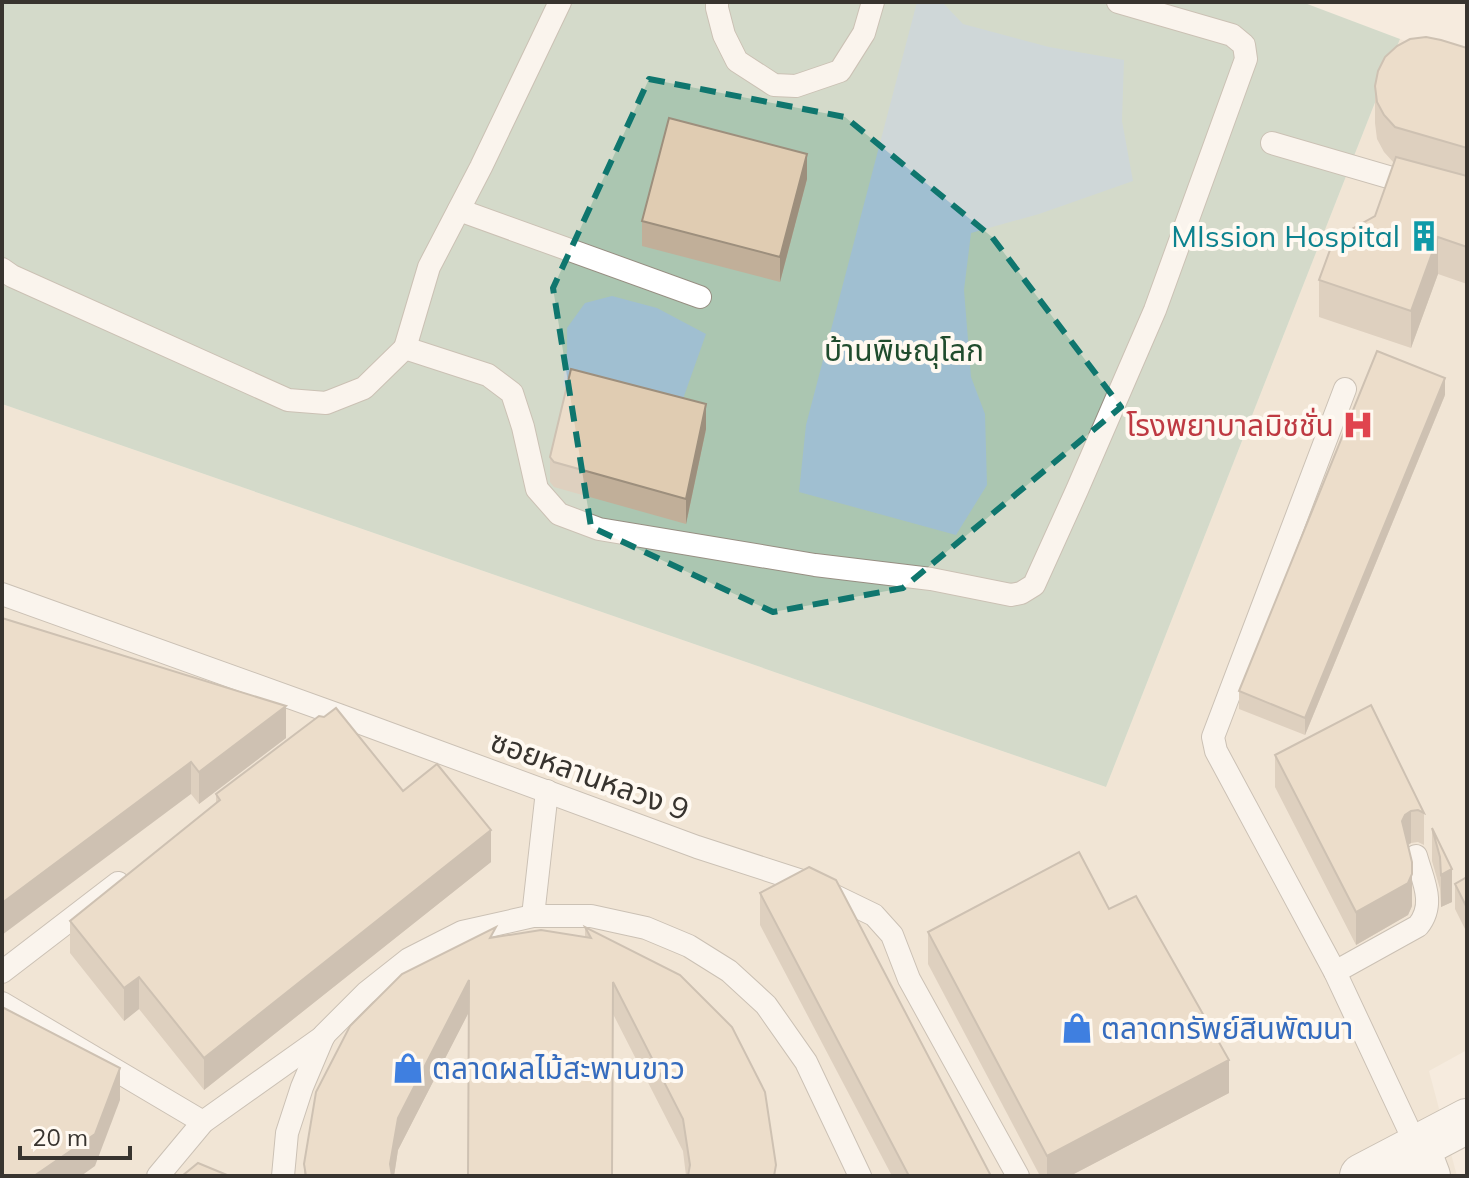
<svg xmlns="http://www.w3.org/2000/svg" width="1469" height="1178" font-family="Mulish,'Noto Sans Thai',sans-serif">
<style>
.built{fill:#ecdecb}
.green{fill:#abc6b1}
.water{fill:#a0bfd1}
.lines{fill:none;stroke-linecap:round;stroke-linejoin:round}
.service-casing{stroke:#978e82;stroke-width:24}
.minor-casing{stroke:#978e82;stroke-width:46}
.primary-casing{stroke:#978e82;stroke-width:46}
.service{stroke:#fff;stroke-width:22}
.minor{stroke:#fff;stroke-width:44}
.primary{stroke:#fff;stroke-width:44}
.wall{fill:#c1af99}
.shaded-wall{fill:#9d8f7d}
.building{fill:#e0ccb2;stroke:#9d8f7d;stroke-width:2}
.marked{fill:none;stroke:#0f766e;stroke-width:6;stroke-dasharray:16 10;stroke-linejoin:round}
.labels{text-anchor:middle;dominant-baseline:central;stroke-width:8;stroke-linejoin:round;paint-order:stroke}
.culture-label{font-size:30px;fill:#0d838f;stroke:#fff9f1;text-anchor:end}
.park-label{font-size:30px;fill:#204c2d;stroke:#fff9f1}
.health-label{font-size:30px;fill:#be3a42;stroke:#fff9f1;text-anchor:end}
.street-label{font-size:30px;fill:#38342f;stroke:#fff9f1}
.shop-label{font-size:30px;fill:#366cbe;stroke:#fff9f1;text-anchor:start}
</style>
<rect width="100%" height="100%" fill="#f5ebde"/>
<polygon class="built" points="1400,39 1467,63 1467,1050 1429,1071 1457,1176 2,1176 2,404 1106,787"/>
<polygon class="green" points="2,2 1302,2 1400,39 1106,787 2,404"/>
<g class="water">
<polygon points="917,2 942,2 963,24 1049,47 1124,60 1122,121 1133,181 1039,214 971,233 964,290 971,377 985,414 987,485 956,535 799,492 806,425"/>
<polygon points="612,296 657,308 706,334 678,413 590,396 563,386 567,351 567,328 585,303"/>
</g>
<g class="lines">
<defs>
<g id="service">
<polyline points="717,2 717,8 724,35 737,61 774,85 796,86 840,71 864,33 873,2"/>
<polyline points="1272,143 1467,200"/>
<polyline points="459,210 700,297"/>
<polyline points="2,269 12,276 288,400 326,403 364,388 405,348 488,375 512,393 523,427 537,489 559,514 599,529 815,565 931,579 1011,595 1021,593 1034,585 1077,490 1155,310 1246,59 1244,45 1232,35 1118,2"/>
<polyline points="405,348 429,267 481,167 560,2"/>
<polyline points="1345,389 1213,737 1216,751 1335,972 1417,1147"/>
<polyline points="2,594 339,715 697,847 808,883 874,915 892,935 909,979 1018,1176"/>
<polyline points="533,916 547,791"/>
<polyline points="2,972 118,883"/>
<path d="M1335,972L1418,926C1436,904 1423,881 1416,856"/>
<polyline points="2,1003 203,1122"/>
<polyline points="158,1176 203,1122 324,1036"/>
<polyline points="283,1176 287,1133 302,1087 324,1035 366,993 409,959 462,932 533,916 591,916 646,928 689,946 729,971 766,1005 806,1062 860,1176"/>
</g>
<polyline id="minor" points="1417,1147 1428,1176"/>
<polyline id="primary" points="1362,1176 1467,1121"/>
</defs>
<use href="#service" class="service-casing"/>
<use href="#minor" class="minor-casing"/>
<use href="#primary" class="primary-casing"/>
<use href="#service" class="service"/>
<use href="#minor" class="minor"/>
<use href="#primary" class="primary"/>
</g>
<g class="wall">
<polygon points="1467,48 1467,284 1438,274 1411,348 1319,317 1319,280 1375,216 1394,163 1384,152 1377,139 1375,123 1375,86"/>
<polygon points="807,179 780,282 642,246 642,221"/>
<polygon points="1445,395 1305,735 1239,709 1239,691"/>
<polygon points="706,429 686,524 554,487 550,482 550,457"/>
<polygon points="2,618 286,738 199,804 191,794"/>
<polygon points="1275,755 1424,813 1424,845 1418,842 1411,843 1408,845 1412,906 1408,915 1356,945 1275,787"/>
<polygon points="403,791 491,862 204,1090 139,1009 124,1021 70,953 70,921 216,804 216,794"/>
<polygon points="1432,828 1452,902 1441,907 1440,889 1432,861"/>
<polygon points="1467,877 1467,933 1455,909 1455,884"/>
<polygon points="760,893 991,1176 892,1176 760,925"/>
<polygon points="1109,909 1229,1093 1070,1176 1040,1176 928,964 928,932"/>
<polygon points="585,927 776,1176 686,1176 683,1151 613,1014 468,1013 398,1150 394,1176 304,1176 304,1164 496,937 585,937"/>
</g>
<g class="shaded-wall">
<polygon points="807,154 807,179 780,282 780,257"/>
<polygon points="1438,237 1438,274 1411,348 1411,311"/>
<polygon points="1445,378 1445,395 1305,735 1305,718"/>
<polygon points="706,404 706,429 686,524 686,499"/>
<polygon points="286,706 286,738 199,804 199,772"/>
<polygon points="191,762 191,794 2,935 2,903"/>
<polygon points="1411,811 1411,843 1405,847 1402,821 1405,815"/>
<polygon points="491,830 491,862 204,1090 204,1058"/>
<polygon points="1452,869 1452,902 1441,907 1441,875"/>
<polygon points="1412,874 1412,906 1408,915 1356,945 1356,912"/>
<polygon points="139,977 139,1009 124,1021 124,988"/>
<polygon points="469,980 469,1012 398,1150 394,1176 390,1176 390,1164 398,1118"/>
<polygon points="1229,1060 1229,1093 1070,1176 1047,1176 1047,1156"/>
<polygon points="120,1068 120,1100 95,1166 81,1176 34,1176"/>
</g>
<g class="building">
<polygon points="1426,37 1441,40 1467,48 1467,148 1395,127 1384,115 1377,102 1375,86 1378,71 1385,57 1397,46 1410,39"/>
<polygon points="669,118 807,154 780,257 642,221"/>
<polygon points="1396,157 1467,176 1467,247 1438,237 1411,311 1319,280 1334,239 1375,216"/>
<polygon points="1377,351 1445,378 1305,718 1239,691"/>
<polygon points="571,369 706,404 686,499 554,462 550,457"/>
<polygon points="2,618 286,706 199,772 191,762 2,903"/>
<polygon points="1371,705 1424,813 1418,810 1411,811 1405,815 1402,821 1412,862 1412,874 1408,883 1356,912 1275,755"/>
<polygon points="336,708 403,791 437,764 491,830 204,1058 139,977 124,988 70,921 220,800 216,794 319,716 324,717"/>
<polygon points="1432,828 1452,869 1441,875 1440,857"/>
<polygon points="1079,852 1109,909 1136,896 1229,1060 1047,1156 928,932"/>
<polygon points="809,867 836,880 991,1176 909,1176 760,893"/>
<polygon points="1467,877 1467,908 1455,884"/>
<polygon points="496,927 490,938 541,930 591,938 585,927 680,975 732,1027 765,1092 776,1165 774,1176 688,1176 690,1165 683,1119 613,982 612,1176 468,1176 469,980 398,1118 390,1164 392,1176 306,1176 304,1164 316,1092 350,1026 402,974"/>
<polygon points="2,1007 120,1068 95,1134 34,1176 2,1176"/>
<polygon points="198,1163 227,1175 227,1176 182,1176"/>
</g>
<path d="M0 0H1469V1178H0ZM649,79L845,117L992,237L1121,407L903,588L773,612L591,527L553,288Z" fill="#f5ebde" fill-opacity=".55" fill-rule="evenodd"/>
<path class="marked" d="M649,79L845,117L992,237L1121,407L903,588L773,612L591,527L553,288Z"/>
<defs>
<symbol id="building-bare" viewBox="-9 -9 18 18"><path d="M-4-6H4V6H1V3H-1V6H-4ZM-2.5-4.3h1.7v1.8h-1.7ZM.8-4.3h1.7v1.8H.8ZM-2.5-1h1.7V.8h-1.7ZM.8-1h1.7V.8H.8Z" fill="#0f9aa8" stroke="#fff9f1" stroke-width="2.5" paint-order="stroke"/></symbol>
<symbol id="hospital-bare" viewBox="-9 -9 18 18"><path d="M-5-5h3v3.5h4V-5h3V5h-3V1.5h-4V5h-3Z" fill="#e0444e" stroke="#fff9f1" stroke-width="2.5" paint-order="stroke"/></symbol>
<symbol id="shop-bare" viewBox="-9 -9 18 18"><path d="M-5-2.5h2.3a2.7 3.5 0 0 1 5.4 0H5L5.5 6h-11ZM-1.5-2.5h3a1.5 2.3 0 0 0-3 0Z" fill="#3f7fe0" stroke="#fff9f1" stroke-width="2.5" paint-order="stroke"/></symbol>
</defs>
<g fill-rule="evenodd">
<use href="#building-bare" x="1402" y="214" width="44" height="44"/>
<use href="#hospital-bare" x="1336" y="403" width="44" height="44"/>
<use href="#shop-bare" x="1055" y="1006" width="44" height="44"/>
<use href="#shop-bare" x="386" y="1046" width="44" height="44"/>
</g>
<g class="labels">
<g class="culture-label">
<text x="1400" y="236">MIssion Hospital</text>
</g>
<g class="park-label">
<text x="904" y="350">บ้านพิษณุโลก</text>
</g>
<g class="health-label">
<text x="1334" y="425">โรงพยาบาลมิชชั่น</text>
</g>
<g class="street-label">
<text transform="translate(590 775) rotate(20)">ซอยหลานหลวง 9</text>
</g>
<g class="shop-label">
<text x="1101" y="1028">ตลาดทรัพย์สินพัฒนา</text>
<text x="432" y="1068">ตลาดผลไม้สะพานขาว</text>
</g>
</g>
<rect width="1469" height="1178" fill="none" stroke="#38342f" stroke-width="8"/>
<path d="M20 1146v12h110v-12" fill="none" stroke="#38342f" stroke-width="4"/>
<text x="32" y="1146" font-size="24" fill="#38342f" stroke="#fff9f1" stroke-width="6" paint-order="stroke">20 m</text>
</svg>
